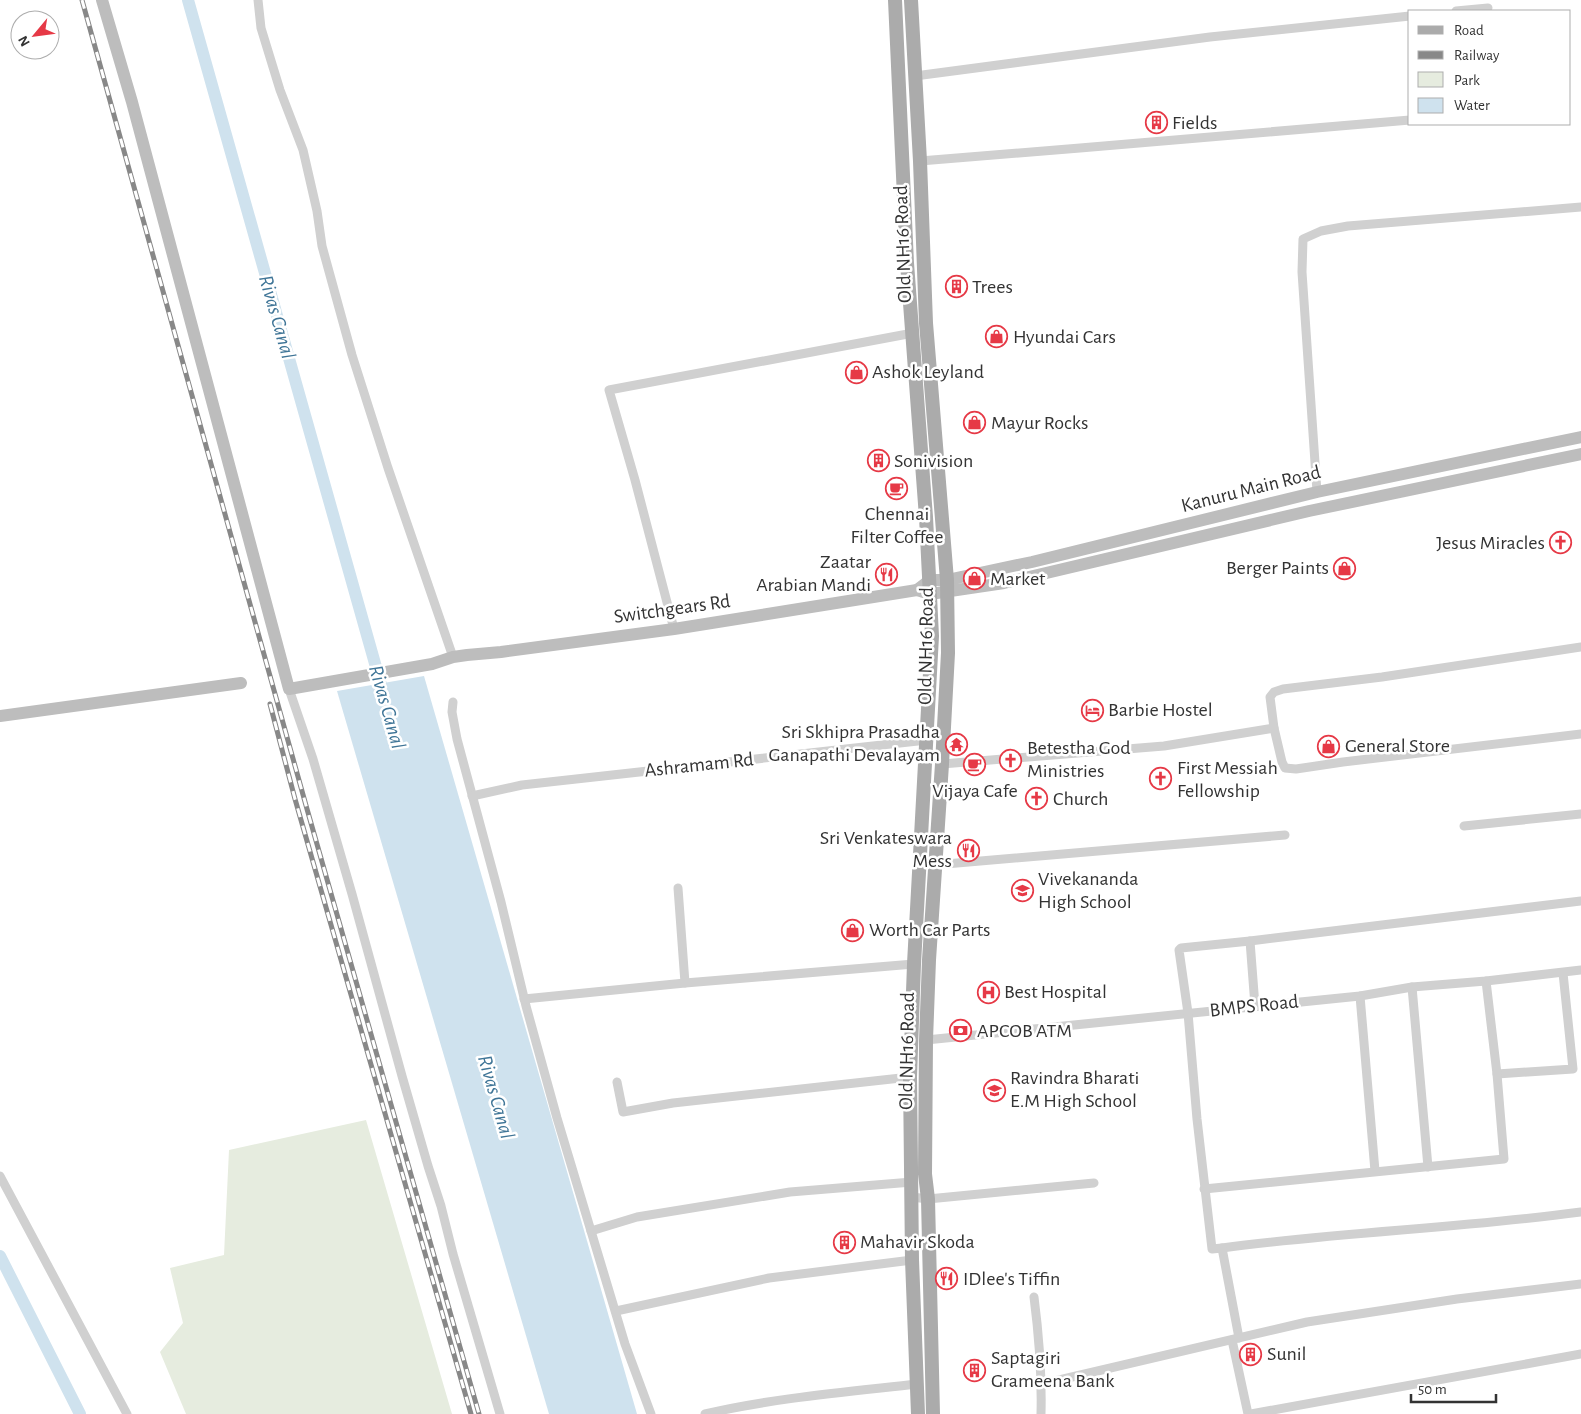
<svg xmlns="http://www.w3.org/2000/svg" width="1581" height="1414" font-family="'Alegreya Sans',sans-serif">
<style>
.green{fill:#e6ecdf}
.water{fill:#cfe2ee}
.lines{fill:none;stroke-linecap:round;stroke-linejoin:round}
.canal{stroke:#cfe2ee;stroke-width:12}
.street{stroke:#d0d0d0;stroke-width:9}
.secondary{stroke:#bdbdbd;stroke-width:12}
.primary{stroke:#ababab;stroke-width:14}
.rail-casing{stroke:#888;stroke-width:5}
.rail{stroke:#fff;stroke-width:3;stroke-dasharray:9;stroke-linecap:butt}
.labels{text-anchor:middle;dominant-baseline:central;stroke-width:5;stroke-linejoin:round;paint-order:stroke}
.poi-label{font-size:20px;fill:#333;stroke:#fff;text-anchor:start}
.street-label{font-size:20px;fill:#333;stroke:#fff}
.water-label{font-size:21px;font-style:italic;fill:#3f7597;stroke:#fff}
</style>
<rect width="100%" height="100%" fill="#fff"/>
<polygon class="green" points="366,1120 452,1414 186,1414 160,1352 183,1323 170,1268 224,1255 229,1150"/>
<polygon class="water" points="424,676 637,1414 549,1414 337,691"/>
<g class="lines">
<g class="canal">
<polyline points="188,0 385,699"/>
<polyline points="0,1256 80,1414"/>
</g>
<g class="street">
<polyline points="258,0 261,28 280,90 303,150 317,211 322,246 352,355 388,468 453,657"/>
<polyline points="1456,11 1488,8"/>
<polyline points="915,76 1210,37 1410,16"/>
<polyline points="920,161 1080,148 1410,120"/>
<polyline points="1317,492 1302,272 1303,239 1321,231 1348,226 1581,207"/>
<polyline points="674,629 635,480 609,390 913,333"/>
<polyline points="289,689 313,759 352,894 402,1076 428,1166 441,1206 453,1254 500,1414"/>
<polyline points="453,702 452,712 457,739 501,902 526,1006 557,1118 625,1344 651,1414"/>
<polyline points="1274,728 1270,697 1274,692 1283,689 1382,677 1581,647"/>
<polyline points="942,764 1164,746 1274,728 1282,762 1285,768 1296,769 1343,762 1581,734"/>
<polyline points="472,796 522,785 927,740"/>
<polyline points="1464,826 1581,814"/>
<polyline points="934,865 1285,835"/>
<polyline points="678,888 685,983"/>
<polyline points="1412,987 1428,1167"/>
<polyline points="1360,996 1375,1171"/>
<polyline points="524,999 685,983 914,964"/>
<polyline points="1255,1006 1250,941 1581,901"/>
<polyline points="926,1040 1360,996 1412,987 1486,981 1581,970"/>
<polyline points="1497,1074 1573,1069 1563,973"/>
<polyline points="617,1082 623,1112 673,1103 910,1077"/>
<polyline points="0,1176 127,1414"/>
<polyline points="1204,1189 1504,1159 1497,1074 1486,981"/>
<polyline points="912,1197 928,1199 1094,1183"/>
<polyline points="591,1231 637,1217 790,1192 912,1182"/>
<path d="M1222,1248C1341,1232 1462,1228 1581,1212"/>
<path d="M1034,1297C1039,1336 1042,1374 1041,1414"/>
<polyline points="616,1311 769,1278 912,1260"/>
<polyline points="1239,1338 1222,1248 1212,1249 1197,1119 1188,1013 1179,950 1181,948 1250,941"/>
<polyline points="1232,1340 1248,1414"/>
<polyline points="1042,1384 1307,1322 1457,1299 1581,1284"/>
<path d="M705,1414C774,1398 846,1392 917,1384"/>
<polyline points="1251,1414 1581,1354"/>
</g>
<g class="secondary">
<polyline points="102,0 132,102 289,689 432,664 453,657 467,655 501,652 674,629 917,590"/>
<polyline points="1581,437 1317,492 1032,562 947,580 930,580 917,590 930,594 1004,583 1309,511 1581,454"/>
<polyline points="0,716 241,683"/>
</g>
<g class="primary">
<polyline points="895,0 907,263 926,517 932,636 914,964 910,1077 912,1260 918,1414"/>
<polyline points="911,0 920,161 926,323 947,580 948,653 942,764 929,960 926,1040 925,1174 928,1199 933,1414"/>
</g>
<defs>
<g id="rail">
<polyline points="82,0 307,809 479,1414"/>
<polyline points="270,704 295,799 471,1414"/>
</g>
</defs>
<use href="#rail" class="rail-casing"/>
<use href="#rail" class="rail"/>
</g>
<defs>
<symbol id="building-ring" viewBox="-11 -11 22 22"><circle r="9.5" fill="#fff" stroke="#e63946" stroke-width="1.5"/><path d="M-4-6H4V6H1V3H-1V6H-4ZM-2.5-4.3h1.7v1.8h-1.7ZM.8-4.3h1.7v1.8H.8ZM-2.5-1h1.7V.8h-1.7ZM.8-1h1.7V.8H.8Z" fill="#e63946"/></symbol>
<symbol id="shop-ring" viewBox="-11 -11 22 22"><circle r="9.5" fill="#fff" stroke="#e63946" stroke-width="1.5"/><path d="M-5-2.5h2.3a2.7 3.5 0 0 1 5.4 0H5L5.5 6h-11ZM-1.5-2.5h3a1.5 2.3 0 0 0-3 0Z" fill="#e63946"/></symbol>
<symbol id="cafe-ring" viewBox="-11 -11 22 22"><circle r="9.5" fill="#fff" stroke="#e63946" stroke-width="1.5"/><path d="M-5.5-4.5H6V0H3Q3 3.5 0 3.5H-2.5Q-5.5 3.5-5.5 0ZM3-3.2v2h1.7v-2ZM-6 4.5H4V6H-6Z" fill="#e63946"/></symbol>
<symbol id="church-ring" viewBox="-11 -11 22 22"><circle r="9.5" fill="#fff" stroke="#e63946" stroke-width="1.5"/><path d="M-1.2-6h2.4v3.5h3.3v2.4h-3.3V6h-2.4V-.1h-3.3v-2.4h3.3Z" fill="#e63946"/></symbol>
<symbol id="restaurant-ring" viewBox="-11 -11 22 22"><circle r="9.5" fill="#fff" stroke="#e63946" stroke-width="1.5"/><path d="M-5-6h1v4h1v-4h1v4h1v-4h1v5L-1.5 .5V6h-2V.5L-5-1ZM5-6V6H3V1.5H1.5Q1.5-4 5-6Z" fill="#e63946"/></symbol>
<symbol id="hotel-ring" viewBox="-11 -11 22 22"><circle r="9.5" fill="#fff" stroke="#e63946" stroke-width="1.5"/><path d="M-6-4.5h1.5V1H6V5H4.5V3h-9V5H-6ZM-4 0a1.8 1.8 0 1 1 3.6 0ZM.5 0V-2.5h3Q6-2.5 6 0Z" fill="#e63946"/></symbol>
<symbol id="temple-ring" viewBox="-11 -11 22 22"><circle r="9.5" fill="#fff" stroke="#e63946" stroke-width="1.5"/><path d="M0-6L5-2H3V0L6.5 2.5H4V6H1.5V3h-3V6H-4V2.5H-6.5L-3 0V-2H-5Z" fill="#e63946"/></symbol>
<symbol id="school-ring" viewBox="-11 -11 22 22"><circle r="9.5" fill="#fff" stroke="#e63946" stroke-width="1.5"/><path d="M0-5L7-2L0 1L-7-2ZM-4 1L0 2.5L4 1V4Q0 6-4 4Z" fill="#e63946"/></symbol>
<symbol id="hospital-ring" viewBox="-11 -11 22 22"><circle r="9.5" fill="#fff" stroke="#e63946" stroke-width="1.5"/><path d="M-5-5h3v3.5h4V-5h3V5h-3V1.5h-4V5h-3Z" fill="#e63946"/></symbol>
<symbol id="bank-ring" viewBox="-11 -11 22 22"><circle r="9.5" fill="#fff" stroke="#e63946" stroke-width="1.5"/><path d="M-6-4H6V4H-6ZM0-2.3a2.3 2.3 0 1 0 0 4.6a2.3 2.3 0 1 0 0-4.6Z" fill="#e63946"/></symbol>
</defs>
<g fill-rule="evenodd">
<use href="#building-ring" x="1144" y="110" width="25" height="25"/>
<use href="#building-ring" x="944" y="274" width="25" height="25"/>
<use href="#shop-ring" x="984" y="324" width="25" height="25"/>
<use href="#shop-ring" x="844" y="360" width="25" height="25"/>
<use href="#shop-ring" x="962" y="410" width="25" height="25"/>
<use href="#building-ring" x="866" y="448" width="25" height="25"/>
<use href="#cafe-ring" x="884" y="476" width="25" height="25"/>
<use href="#church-ring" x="1548" y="530" width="25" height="25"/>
<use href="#shop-ring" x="1332" y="556" width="25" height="25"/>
<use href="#restaurant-ring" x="874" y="562" width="25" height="25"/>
<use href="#shop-ring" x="962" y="566" width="25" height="25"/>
<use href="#hotel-ring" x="1080" y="698" width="25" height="25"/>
<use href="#temple-ring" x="944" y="732" width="25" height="25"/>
<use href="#shop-ring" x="1316" y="734" width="25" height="25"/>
<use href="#church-ring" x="998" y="748" width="25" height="25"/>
<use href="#cafe-ring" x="962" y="752" width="25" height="25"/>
<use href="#church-ring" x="1148" y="766" width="25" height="25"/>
<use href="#church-ring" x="1024" y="786" width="25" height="25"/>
<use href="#restaurant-ring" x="956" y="838" width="25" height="25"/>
<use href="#school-ring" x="1010" y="878" width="25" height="25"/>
<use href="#shop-ring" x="840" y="918" width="25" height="25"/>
<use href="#hospital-ring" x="976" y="980" width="25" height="25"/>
<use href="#bank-ring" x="948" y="1018" width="25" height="25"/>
<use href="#school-ring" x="982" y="1078" width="25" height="25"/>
<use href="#building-ring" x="832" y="1230" width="25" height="25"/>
<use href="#restaurant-ring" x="934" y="1266" width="25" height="25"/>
<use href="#building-ring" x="1238" y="1342" width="25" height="25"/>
<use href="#building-ring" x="962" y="1358" width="25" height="25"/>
</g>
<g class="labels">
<g class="poi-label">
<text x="1172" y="123">Fields</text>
<text x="972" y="287">Trees</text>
<text x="1013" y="337">Hyundai Cars</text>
<text x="872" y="372">Ashok Leyland</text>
<text x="991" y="423">Mayur Rocks</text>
<text x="894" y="461">Sonivision</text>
<text x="897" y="514" text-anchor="middle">Chennai<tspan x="897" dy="23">Filter Coffee</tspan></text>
<text x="1545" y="543" text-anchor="end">Jesus Miracles</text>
<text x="871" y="562" text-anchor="end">Zaatar<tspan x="871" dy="23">Arabian Mandi</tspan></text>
<text x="1329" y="568" text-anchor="end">Berger Paints</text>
<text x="990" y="579">Market</text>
<text x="1108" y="710">Barbie Hostel</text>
<text x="940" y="732" text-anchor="end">Sri Skhipra Prasadha<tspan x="940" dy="23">Ganapathi Devalayam</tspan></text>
<text x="1345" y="746">General Store</text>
<text x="1027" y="748">Betestha God<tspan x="1027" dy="23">Ministries</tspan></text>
<text x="1177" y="768">First Messiah<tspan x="1177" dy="23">Fellowship</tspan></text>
<text x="975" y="791" text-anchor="middle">Vijaya Cafe</text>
<text x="1053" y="799">Church</text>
<text x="952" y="838" text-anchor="end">Sri Venkateswara<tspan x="952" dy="23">Mess</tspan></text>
<text x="1038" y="879">Vivekananda<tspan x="1038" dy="23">High School</tspan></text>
<text x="869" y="930">Worth Car Parts</text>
<text x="1004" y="992">Best Hospital</text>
<text x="977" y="1031">APCOB ATM</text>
<text x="1010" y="1078">Ravindra Bharati<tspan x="1010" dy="23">E.M High School</tspan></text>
<text x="860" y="1242">Mahavir Skoda</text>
<text x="963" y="1279">IDlee's Tiffin</text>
<text x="1267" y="1354">Sunil</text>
<text x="991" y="1358">Saptagiri<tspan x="991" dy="23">Grameena Bank</tspan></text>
</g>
<g class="street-label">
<text transform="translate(903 244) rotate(-92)">Old NH16 Road</text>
<text transform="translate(1251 489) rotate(-14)">Kanuru Main Road</text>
<text transform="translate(672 609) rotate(-8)">Switchgears Rd</text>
<text transform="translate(926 646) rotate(-89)">Old NH16 Road</text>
<text transform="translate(699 765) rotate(-6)">Ashramam Rd</text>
<text transform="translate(1254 1006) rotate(-6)">BMPS Road</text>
<text transform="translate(907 1051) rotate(-89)">Old NH16 Road</text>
</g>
<g class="water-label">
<text transform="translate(277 317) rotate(74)">Rivas Canal</text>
<text transform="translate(387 707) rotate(74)">Rivas Canal</text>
<text transform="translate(496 1097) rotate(74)">Rivas Canal</text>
</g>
</g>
<rect x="1408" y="10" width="162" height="115" fill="#ffffff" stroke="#adadad"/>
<rect x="1418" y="26" width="25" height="8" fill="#ababab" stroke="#adadad"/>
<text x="1454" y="35" font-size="15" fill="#333333">Road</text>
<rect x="1418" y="51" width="25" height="8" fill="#888888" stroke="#adadad"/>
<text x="1454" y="60" font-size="15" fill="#333333">Railway</text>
<rect x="1418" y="72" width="25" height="15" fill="#e6ecdf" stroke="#adadad"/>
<text x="1454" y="85" font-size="15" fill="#333333">Park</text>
<rect x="1418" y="98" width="25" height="15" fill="#cfe2ee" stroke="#adadad"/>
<text x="1454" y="110" font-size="15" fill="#333333">Water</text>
<g transform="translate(35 35) rotate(241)"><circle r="24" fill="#ffffff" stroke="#adadad"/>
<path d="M0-4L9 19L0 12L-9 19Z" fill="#e63946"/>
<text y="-8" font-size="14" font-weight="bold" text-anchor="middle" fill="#333333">N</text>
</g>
<path d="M1411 1394v8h85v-8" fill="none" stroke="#333333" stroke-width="2.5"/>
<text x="1418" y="1394" font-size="15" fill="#333333" stroke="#ffffff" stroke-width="4" paint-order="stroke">50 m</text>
</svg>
